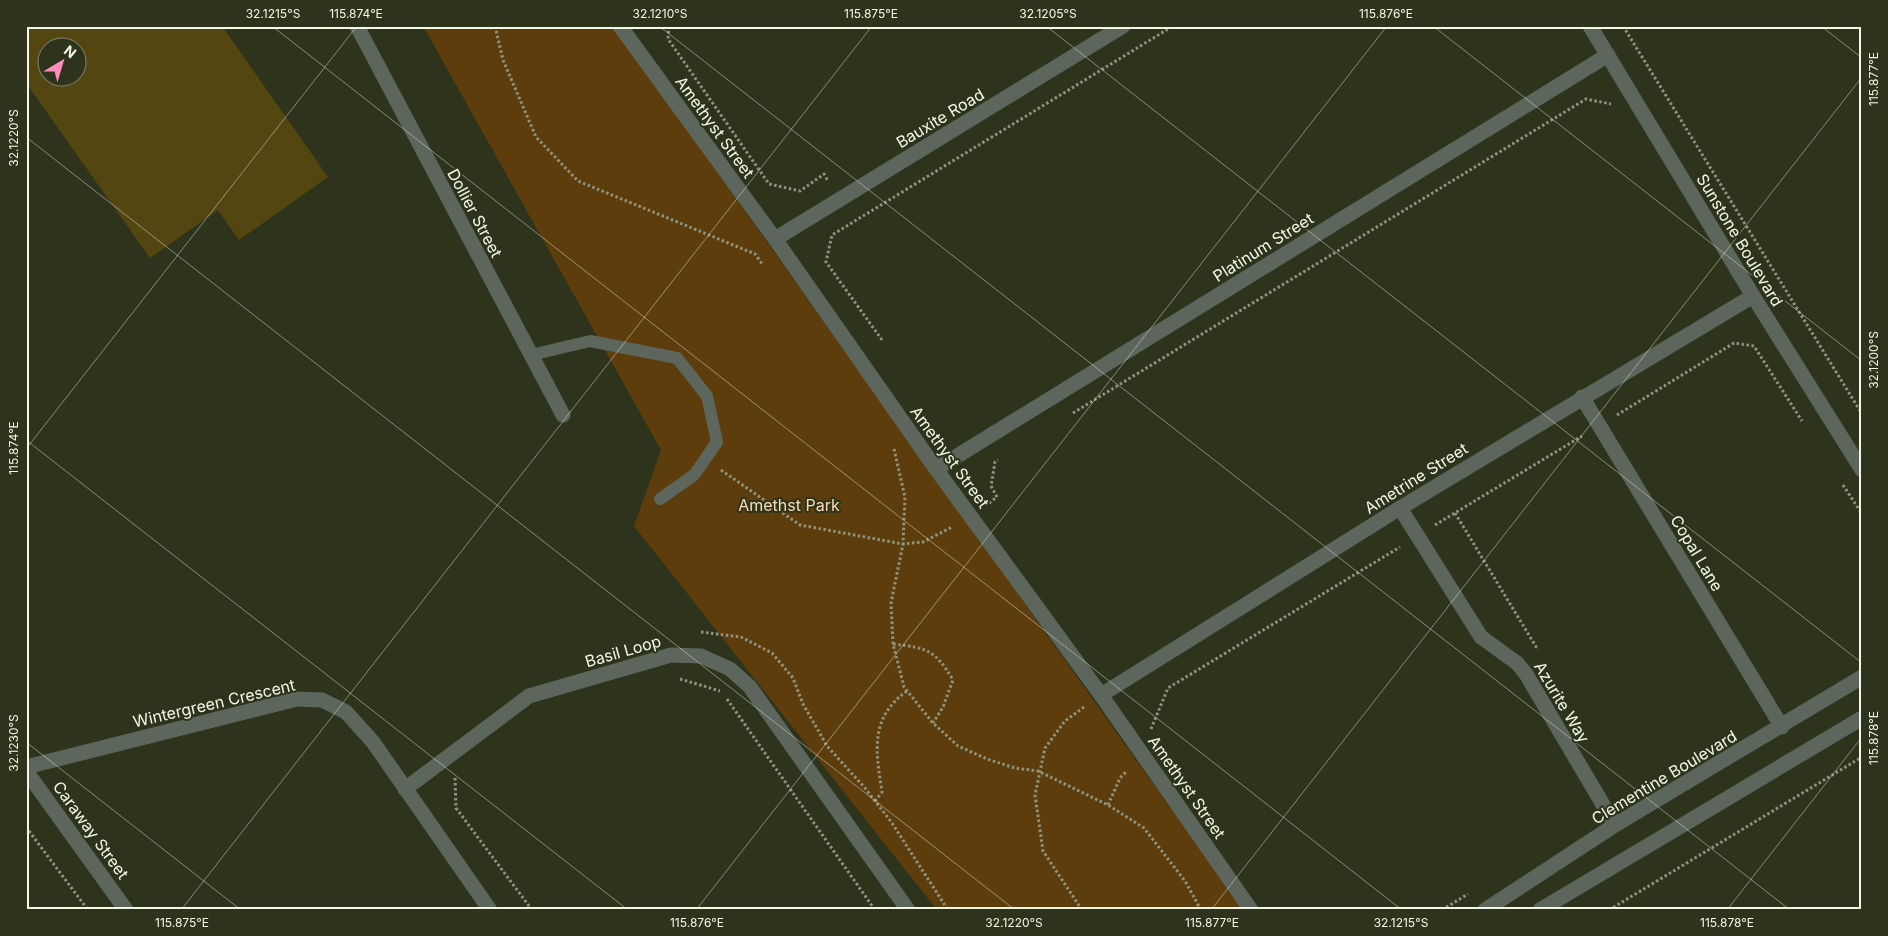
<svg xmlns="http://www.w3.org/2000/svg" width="1888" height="936" font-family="Inter,sans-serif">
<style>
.green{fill:#5e3d0c}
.building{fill:#534611;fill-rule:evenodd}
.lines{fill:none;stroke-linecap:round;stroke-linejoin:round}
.path{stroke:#8f9480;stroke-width:3;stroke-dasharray:2.5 2.5;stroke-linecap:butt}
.lane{stroke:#5c665c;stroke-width:12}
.street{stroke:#5c665c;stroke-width:15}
.ticks{fill:none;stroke:#f2f7e8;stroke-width:1;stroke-opacity:0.45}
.labels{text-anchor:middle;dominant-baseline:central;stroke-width:4;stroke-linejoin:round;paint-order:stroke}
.street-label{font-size:16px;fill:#f2f7e8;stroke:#2e341b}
.park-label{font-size:16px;fill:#fbdbb6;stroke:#2e341b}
.neatline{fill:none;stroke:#f2f7e8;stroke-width:2}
.ticks-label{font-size:12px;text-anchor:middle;fill:#f2f7e8}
</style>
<rect width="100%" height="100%" fill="#2e341b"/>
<polygon class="green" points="423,26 613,26 1243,910 937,910 634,526 661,450"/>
<path class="building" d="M26,26H222L328,177L239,240L218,210L150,258L26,83ZM48,48H78V78H48Z"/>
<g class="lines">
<g class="path">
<polyline points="495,26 503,60 536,137 578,181 755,254 763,265"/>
<polyline points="669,26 668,39 769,184 800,191 824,174 828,181"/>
<polyline points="1623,26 1862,414"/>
<polyline points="882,340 826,262 832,235 1173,26"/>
<polyline points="1073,413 1586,99 1611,104"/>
<polyline points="1617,415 1734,343 1754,346 1802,421"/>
<polyline points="894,449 905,497 903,544 891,603 893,644 904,687 933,723 958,746 987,759 1015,768 1038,771 1108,805 1144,828 1185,881 1201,910"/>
<polyline points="721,470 800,525 903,544 923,542 952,527"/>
<polyline points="1843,485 1862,514"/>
<polyline points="989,503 997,497 991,486 995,462 998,460"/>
<polyline points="1455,513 1538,650"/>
<polyline points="1435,525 1582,436"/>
<polyline points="701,632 741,637 772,653 793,678 803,704 827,746 865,788 892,823 948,910"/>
<path d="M893,644C928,648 935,650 953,680L943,707L933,723"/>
<polyline points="680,679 720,691"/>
<polyline points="727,699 875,910"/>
<polyline points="1151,729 1168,688 1400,547"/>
<polyline points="455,778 456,808 532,910"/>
<path d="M875,801L882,792C876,752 869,718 907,691"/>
<polyline points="1108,805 1120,778 1127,771"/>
<polyline points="26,827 88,910"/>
<polyline points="1082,910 1043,851 1035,795 1045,748 1065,721 1084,707"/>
<polyline points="1442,910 1468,894"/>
<polyline points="1609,910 1862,757"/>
</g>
<polyline class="lane" points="531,355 590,341 677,358 707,396 717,442 694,475 660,499"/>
<g class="street">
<polyline points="357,26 563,415"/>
<polyline points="620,26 775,239 936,469 1101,695 1251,910"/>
<polyline points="1590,26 1753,296 1862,470"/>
<polyline points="775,239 1123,26"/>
<polyline points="1582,397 1782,727"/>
<polyline points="936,469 1608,55"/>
<polyline points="1400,508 1481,637 1517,663 1526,674 1615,825"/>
<polyline points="1101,695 1400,508 1753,296"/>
<polyline points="26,767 297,699 322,700 346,712 373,742 490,910"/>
<polyline points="26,771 126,910"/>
<polyline points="405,789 529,696 671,655 701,656 730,669 750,687 908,910"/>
<polyline points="1485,910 1615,825 1862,677"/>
<polyline points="1540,910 1862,718"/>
</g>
</g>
<path class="ticks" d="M272,26L1402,910M659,26L1790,910M1046,26L1862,663M1433,26L1862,361M1821,26L1862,58M26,137L1015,910M26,440L628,910M26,449L357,26M26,742L241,910M181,910L872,26M696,910L1387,26M1211,910L1862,77M1727,910L1862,737"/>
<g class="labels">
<g class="street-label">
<text transform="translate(940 118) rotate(-31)">Bauxite Road</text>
<text transform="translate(715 127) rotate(54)">Amethyst Street</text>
<text transform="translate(475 213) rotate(62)">Dollier Street</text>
<text transform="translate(1740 240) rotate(59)">Sunstone Boulevard</text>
<text transform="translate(1263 247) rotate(-32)">Platinum Street</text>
<text transform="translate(950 457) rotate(54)">Amethyst Street</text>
<text transform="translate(1416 478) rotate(-32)">Ametrine Street</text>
<text transform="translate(1697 553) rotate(59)">Copal Lane</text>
<text transform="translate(623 651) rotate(-16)">Basil Loop</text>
<text transform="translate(1562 702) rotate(59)">Azurite Way</text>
<text transform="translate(214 703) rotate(-13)">Wintergreen Crescent</text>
<text transform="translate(1664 777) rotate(-31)">Clementine Boulevard</text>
<text transform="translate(1187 787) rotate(55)">Amethyst Street</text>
<text transform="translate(91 830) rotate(54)">Caraway Street</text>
</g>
<g class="park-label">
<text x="789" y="505">Amethst Park</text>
</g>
</g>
<rect width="1888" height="936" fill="none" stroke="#2e341b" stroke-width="55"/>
<g transform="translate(62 62) rotate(38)"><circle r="24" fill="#2e341b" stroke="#7c826d"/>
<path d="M0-4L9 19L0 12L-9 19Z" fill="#ff8eba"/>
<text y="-8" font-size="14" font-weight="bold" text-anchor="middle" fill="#f2f7e8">N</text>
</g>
<rect x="28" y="28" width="1832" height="880" class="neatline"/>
<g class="ticks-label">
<text x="273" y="18">32.1215°S</text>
<text x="356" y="18">115.874°E</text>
<text x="660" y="18">32.1210°S</text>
<text x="871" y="18">115.875°E</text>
<text x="1048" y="18">32.1205°S</text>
<text x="1386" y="18">115.876°E</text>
<text transform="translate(1874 79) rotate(-90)" y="4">115.877°E</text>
<text transform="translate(14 138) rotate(-90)" y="4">32.1220°S</text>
<text transform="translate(1874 360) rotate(-90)" y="4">32.1200°S</text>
<text transform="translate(14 448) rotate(-90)" y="4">115.874°E</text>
<text transform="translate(1874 738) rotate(-90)" y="4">115.878°E</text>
<text transform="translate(14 743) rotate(-90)" y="4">32.1230°S</text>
<text x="182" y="927">115.875°E</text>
<text x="697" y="927">115.876°E</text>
<text x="1014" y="927">32.1220°S</text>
<text x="1212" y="927">115.877°E</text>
<text x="1401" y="927">32.1215°S</text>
<text x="1727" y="927">115.878°E</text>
</g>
</svg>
